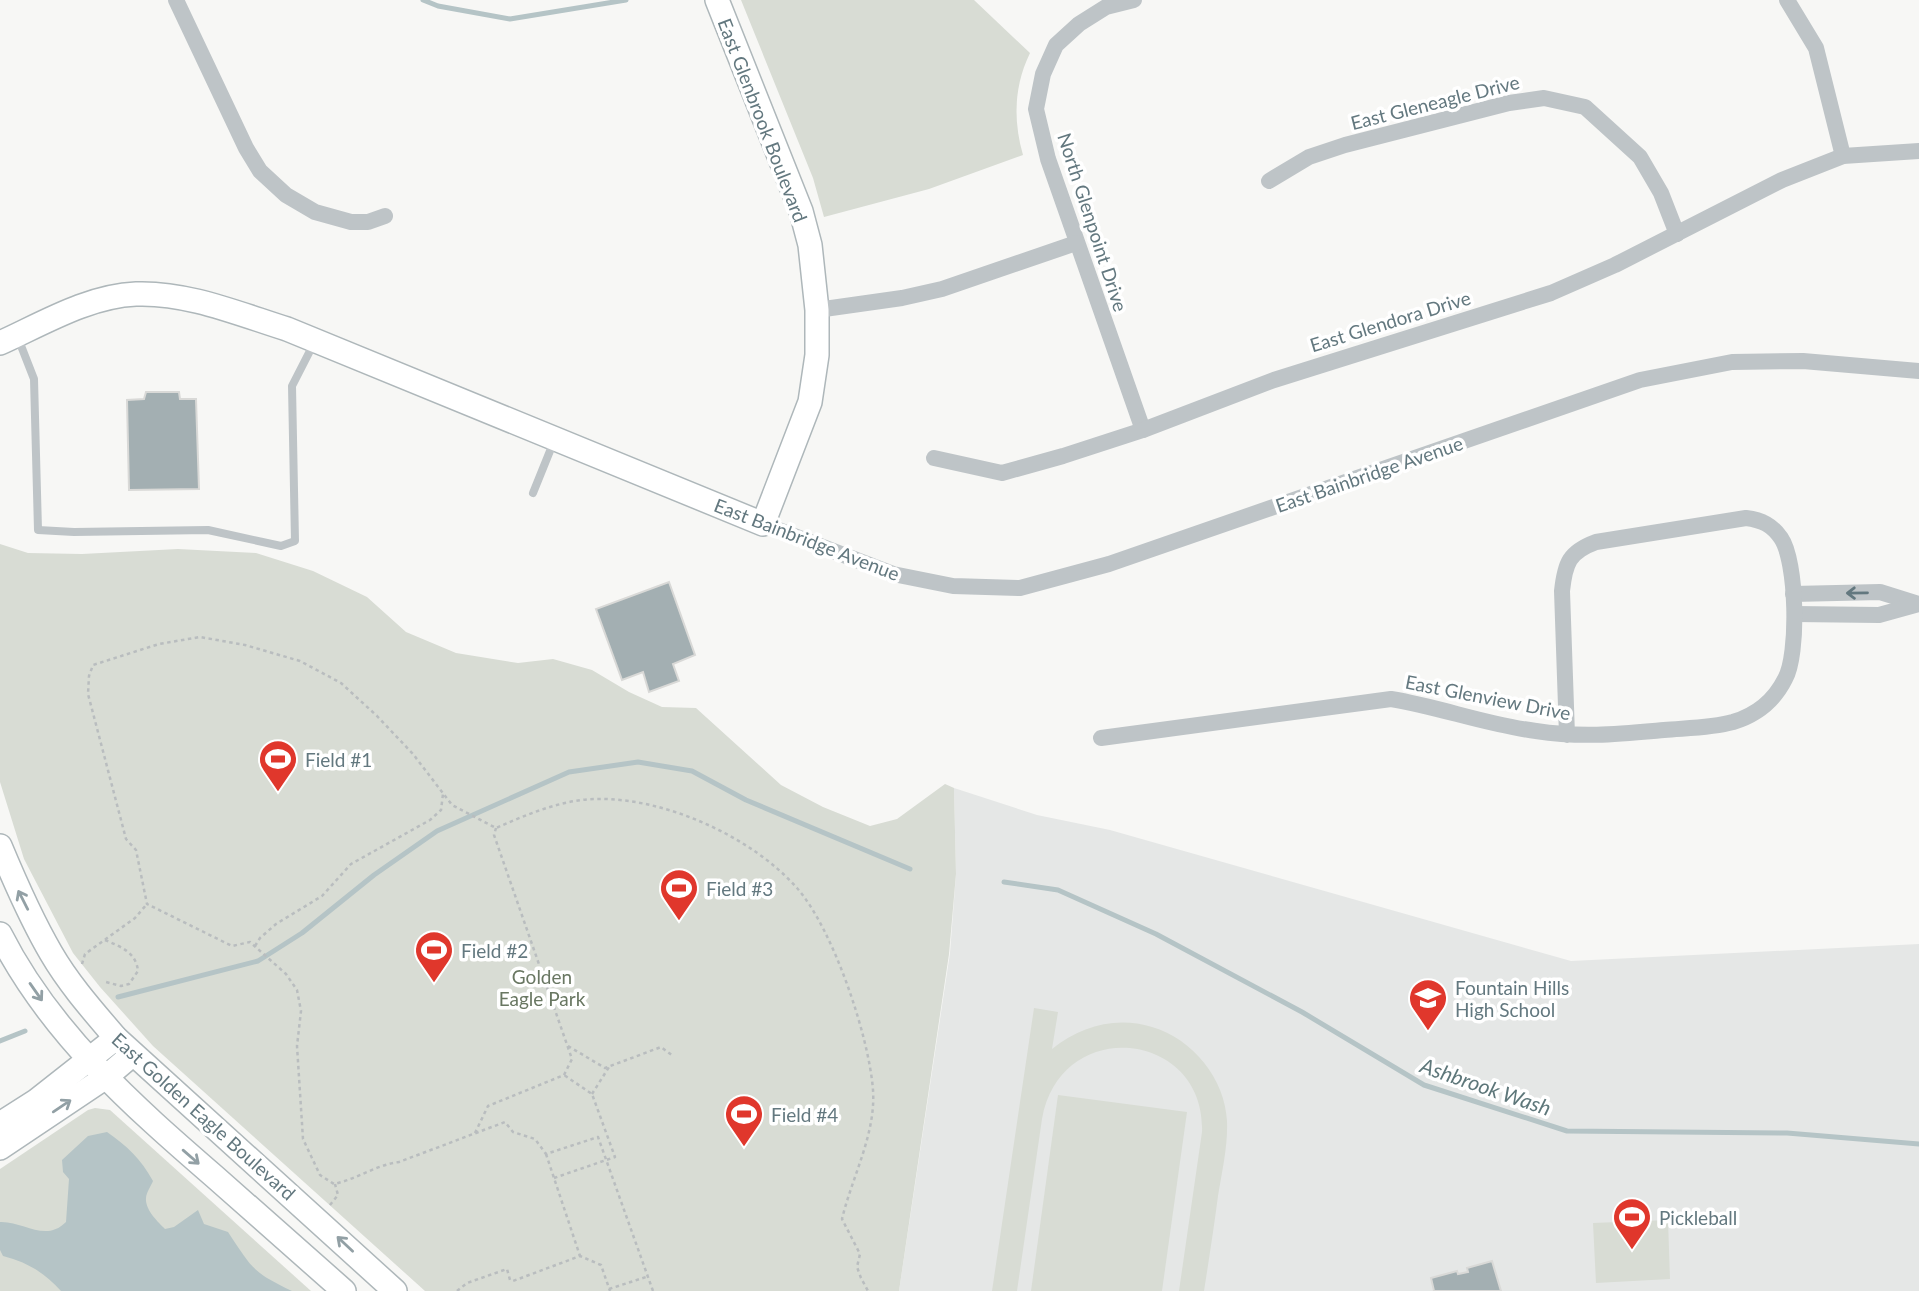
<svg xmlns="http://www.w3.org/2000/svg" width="1919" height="1291" font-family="Lato,sans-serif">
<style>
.built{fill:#e5e7e6}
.green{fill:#d8dcd4}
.water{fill:#b5c4c6}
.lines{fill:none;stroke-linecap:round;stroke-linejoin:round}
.stream{stroke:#b5c4c6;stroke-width:5}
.building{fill:#a3afb2;stroke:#d9d9d7;stroke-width:2}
.secondary-casing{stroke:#aeb7ba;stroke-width:26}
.path{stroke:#b9bdbf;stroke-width:2.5;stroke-dasharray:3.5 3.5;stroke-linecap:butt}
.lane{stroke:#bec4c7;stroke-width:8}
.street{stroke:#bec4c7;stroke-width:16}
.secondary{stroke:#fff;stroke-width:23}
.oneway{stroke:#63787f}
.oneway2{stroke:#92a0a5}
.labels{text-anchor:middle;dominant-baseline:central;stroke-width:7;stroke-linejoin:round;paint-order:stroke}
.street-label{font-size:19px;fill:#63787f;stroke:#fff}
.poi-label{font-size:19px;fill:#63787f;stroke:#fff;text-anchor:start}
.park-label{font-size:19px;fill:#697762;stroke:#fff}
.water-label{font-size:21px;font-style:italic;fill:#5e777a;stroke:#fff}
</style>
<rect width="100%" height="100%" fill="#f7f7f5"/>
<polygon class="built" points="954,788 1037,815 1110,830 1571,961 1919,944 1919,1291 899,1291 950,953 956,874"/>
<g class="green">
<path d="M741,0H974L1030,53C1014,86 1013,120 1023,155L929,189L824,217L813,178Z"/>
<polygon points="0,544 28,553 82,554 178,549 256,553 313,571 367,597 406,632 456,653 518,663 553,659 592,670 629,692 662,707 696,708 781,785 823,807 870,826 897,819 945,784 954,788 956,874 949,954 899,1291 425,1291 153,1046 100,987 73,953 24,859 0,782"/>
<path d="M1034,1008L1058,1012L1052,1049C1081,1026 1116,1016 1152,1027C1193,1039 1225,1079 1227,1121C1228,1146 1222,1171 1218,1196C1214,1227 1209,1259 1204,1291H1179L1202,1132C1206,1031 1061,1014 1042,1119L1017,1291H992Z"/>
<polygon points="1058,1095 1187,1112 1162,1291 1031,1291"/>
<polygon points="95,1108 110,1110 311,1291 0,1291 0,1169 88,1110"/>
<polygon points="1668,1220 1670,1279 1596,1283 1593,1223"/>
</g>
<path class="water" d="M107,1132C127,1146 141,1159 153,1181C151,1186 146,1193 146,1198C145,1210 158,1222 165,1229L174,1227L198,1210L204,1224L228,1232C252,1268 252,1272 292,1291H61C45,1273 27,1262 3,1256L0,1250V1222C24,1221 45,1243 66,1222L69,1179L63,1172L62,1160L88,1136Z"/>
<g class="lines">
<g class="stream">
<polyline points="423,0 438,6 510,19 626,0"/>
<polyline points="1004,882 1058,890 1156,934 1302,1012 1424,1085 1567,1131 1787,1133 1919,1144"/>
<polyline points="118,997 258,961 302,933 374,875 437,831 569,772 638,762 692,771 746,800 910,869"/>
<polyline points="0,1041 25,1031"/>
</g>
</g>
<g class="building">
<polygon points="146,392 179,392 180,399 196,399 199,489 129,490 127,400 144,399"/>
<polygon points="669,582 695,655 673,664 679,681 649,692 643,672 622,680 596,609"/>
<polygon points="1492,1261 1501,1291 1434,1291 1431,1278 1457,1271 1458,1274 1468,1272 1467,1268"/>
</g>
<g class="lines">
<defs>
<g id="secondary">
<path d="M0,343C42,324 88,296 136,294C187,292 239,314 287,329L763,524L810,402L817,355V310L810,245L801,211L717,0"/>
<path d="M0,846C15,882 31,919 51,953C69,984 93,1011 116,1038L395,1291"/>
<path d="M0,934C50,1033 133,1106 215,1177C258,1215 301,1253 344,1291"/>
<polyline points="0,1124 36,1101 116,1038"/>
<polyline points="0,1148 106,1077 133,1054"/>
</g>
</defs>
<use href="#secondary" class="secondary-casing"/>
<g class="path">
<path d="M105,940C121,947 136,952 138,971L129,984L121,986L106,982"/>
<polyline points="255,946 260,938 276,924 322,896 351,864 430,820 441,810 443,794"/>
<polyline points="82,964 85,954 135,918 147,904"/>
<polyline points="568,1046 605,1068 661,1047 673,1056"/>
<polyline points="592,1094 609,1067"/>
<polyline points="475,1133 488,1106 564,1075 572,1059 494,835 496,828"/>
<polyline points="546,1154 580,1256"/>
<polyline points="554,1178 615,1157 592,1094 564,1075"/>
<polyline points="330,1205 338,1195 335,1184"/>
<polyline points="609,1289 646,1277"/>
<polyline points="457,1291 467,1283 507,1269 510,1280 513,1281 580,1256 601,1265 610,1291"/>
<path d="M653,1291L598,1137L546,1154L535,1139L513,1132L505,1122L399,1162C376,1165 357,1179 334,1184L320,1175L303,1139L297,1046L301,1011L297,990L286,974L250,942L232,946L147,904L136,850L126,839L88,694L89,676L93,665L159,644L200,637L245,645L300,661L341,683L377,716L413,754L452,805L496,828C528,814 563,799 598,799C666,798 752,837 797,888C833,929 869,1036 873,1090C876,1134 852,1177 842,1219L860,1254L857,1267L861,1278L868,1291"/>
</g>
<g class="lane">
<polyline points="18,338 34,379 38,530 74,532 208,530 281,546 295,541 292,386 314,343"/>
<polyline points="533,493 554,441"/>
</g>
<g class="street">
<polyline points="176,0 246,148 260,171 286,195 315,212 351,222 368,222 385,216"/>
<polyline points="1134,0 1106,7 1079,24 1056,45 1043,74 1036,109 1048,159 1143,430"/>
<polyline points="1787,0 1816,48 1843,156"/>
<polyline points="1269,181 1309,157 1345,145 1509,103 1544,98 1585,107 1640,157 1661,193 1677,234"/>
<polyline points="817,310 902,298 942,289 1076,243"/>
<polyline points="934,458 1002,473 1063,456 1143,430 1274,380 1551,293 1615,265 1782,180 1843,156 1919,151"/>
<polyline points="763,524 893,574 953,586 1020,588 1109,564 1640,380 1732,362 1803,361 1919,371"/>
<polyline points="1793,594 1880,592 1919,604"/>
<polyline points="1795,614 1879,615 1919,604"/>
<path d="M1101,738L1391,699C1440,707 1487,725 1536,731C1582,738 1619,734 1664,730C1686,728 1711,728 1733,722C1756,715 1774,701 1785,679C1799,655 1797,561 1781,538C1772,525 1762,520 1746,518L1596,542C1569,552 1565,563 1562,591L1567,735"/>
</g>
<use href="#secondary" class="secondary"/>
</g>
<defs><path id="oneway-shaft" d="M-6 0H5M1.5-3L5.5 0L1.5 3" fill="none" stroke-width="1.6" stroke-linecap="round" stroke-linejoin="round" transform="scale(1.75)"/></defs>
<use class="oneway" href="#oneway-shaft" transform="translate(1857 593) rotate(179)"/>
<g class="oneway2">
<use href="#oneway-shaft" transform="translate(23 900) rotate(-117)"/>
<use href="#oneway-shaft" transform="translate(36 992) rotate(55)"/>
<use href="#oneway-shaft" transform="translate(62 1106) rotate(-34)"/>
<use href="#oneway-shaft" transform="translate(191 1157) rotate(41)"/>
<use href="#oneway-shaft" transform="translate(345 1244) rotate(-137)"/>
</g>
<defs>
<symbol id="stadium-pin" viewBox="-11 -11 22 30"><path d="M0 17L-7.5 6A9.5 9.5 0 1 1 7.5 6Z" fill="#e0372c" stroke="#fff"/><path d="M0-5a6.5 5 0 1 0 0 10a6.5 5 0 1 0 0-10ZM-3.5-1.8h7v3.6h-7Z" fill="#fff"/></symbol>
<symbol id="school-pin" viewBox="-11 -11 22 30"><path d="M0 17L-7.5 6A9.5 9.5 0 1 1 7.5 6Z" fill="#e0372c" stroke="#fff"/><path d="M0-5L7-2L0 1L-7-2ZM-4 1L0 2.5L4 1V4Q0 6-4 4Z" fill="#fff"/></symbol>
</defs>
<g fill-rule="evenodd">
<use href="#stadium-pin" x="256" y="737" width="44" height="60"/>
<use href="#stadium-pin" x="657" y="866" width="44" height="60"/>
<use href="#stadium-pin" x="412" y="928" width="44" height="60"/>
<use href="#school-pin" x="1406" y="976" width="44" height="60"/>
<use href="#stadium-pin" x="722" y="1092" width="44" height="60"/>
<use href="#stadium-pin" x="1610" y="1195" width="44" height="60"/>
</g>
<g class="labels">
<g class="street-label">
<text transform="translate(1435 102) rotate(-14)">East Gleneagle Drive</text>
<text transform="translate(763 120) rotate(69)">East Glenbrook Boulevard</text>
<text transform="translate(1093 222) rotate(72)">North Glenpoint Drive</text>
<text transform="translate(1390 321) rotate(-17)">East Glendora Drive</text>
<text transform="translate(1369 474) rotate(-19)">East Bainbridge Avenue</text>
<text transform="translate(807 539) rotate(21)">East Bainbridge Avenue</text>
<text transform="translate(1488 697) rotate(11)">East Glenview Drive</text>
<text transform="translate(204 1116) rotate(42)">East Golden Eagle Boulevard</text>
</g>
<g class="poi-label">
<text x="305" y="759">Field #1</text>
<text x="706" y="888">Field #3</text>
<text x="461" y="950">Field #2</text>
<text x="1455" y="987">Fountain Hills<tspan x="1455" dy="22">High School</tspan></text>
<text x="771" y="1114">Field #4</text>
<text x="1659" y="1217">Pickleball</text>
</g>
<g class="park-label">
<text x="542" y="976">Golden<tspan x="542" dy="22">Eagle Park</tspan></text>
</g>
<g class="water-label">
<text transform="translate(1486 1086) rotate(19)">Ashbrook Wash</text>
</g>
</g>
</svg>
